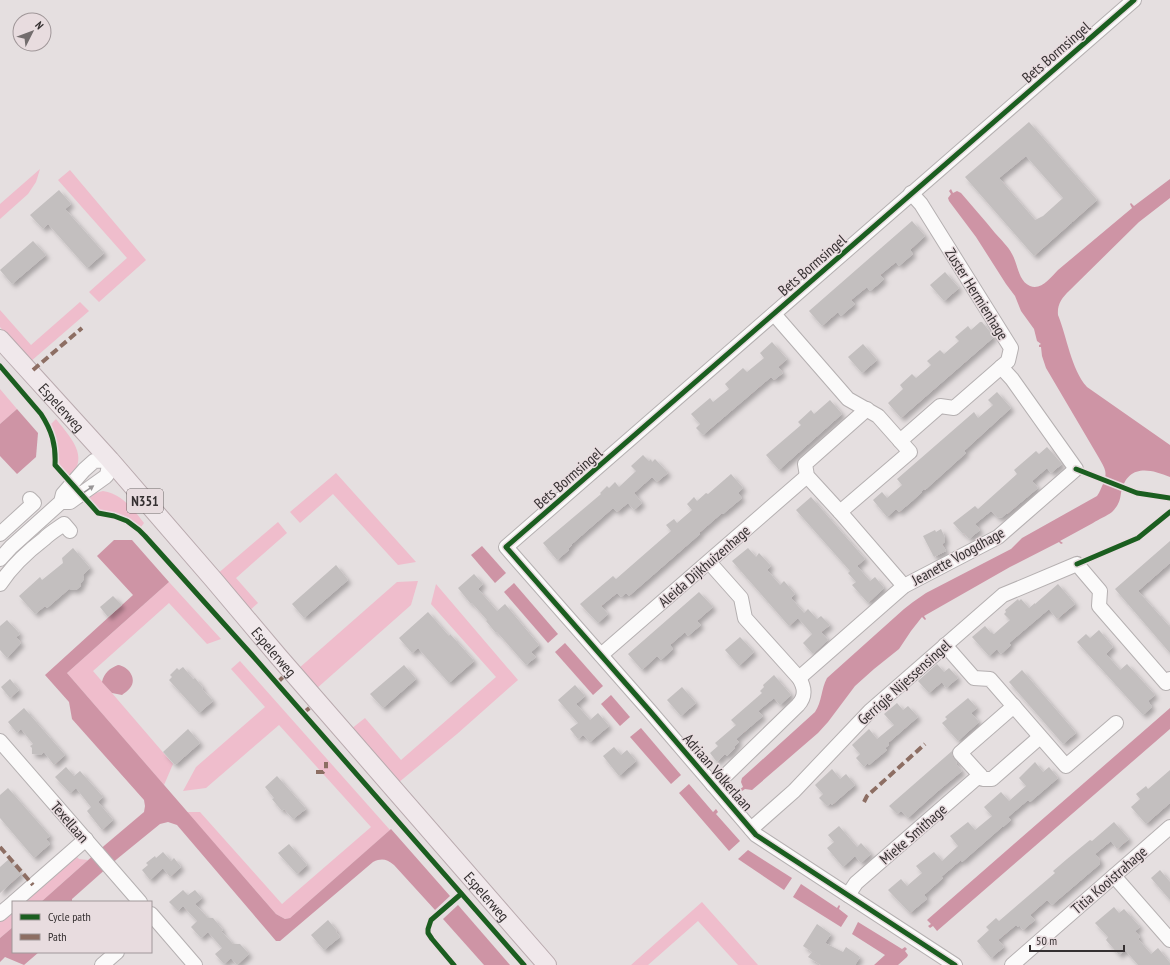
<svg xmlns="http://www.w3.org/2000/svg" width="1170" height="965" font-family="'PT Sans Narrow',sans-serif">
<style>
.green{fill:#efbdcc}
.water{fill:#ce94a5}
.building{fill:#c3bfbf;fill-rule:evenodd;filter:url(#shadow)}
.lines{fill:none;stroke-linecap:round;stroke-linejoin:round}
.minor-casing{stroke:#b5b0b1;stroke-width:16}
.major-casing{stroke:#b9aaae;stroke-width:20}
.minor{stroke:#fbfafa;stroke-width:14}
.major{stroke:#f0e8eb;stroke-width:18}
.quiet{stroke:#8d6e63;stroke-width:4;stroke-dasharray:8 4;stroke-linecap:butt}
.cycleway-casing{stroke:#e8dcdf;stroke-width:8}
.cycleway{stroke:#1b5e20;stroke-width:5}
.oneway{fill:#989596}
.labels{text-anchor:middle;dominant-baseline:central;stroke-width:3;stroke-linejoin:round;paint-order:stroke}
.shield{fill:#e8dcdf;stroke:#6b6465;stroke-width:1}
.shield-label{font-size:14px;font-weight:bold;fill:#353031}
.street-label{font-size:15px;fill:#353031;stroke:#e8dcdf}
</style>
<defs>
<filter id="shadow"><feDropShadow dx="3.5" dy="3.5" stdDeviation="2" flood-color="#0004"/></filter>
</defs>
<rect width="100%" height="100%" fill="#e5dfe0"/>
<g class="green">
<polygon points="40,169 36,182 28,194 0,219 0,204"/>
<polygon points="70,170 146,260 99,302 89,292 127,258 58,180"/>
<polygon points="80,302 89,311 30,362 0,327 0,310 31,345"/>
<polygon points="0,389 17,409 0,424"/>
<path d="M56,419C70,437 90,456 70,477L58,464V447L51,424Z"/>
<polygon points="336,473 416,562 398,565 333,494 300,523 290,512"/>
<path d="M103,491C122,494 133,509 144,523L141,527L128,518L122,515L100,510L89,498L88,495Z"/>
<polygon points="278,522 287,533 236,578 258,603 248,612 216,575"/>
<polygon points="418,581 411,605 316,689 298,669 397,582"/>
<polygon points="169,582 221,639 207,644 169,603 93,671 173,764 164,785 67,673"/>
<polygon points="436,584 518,680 457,734 398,783 351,729 365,718 401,760 496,677 431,604"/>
<polygon points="240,661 390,830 290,918 285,919 276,914 187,812 200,812 282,904 371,827 279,725 206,788 183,791 196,767 265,707 231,669"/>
<polygon points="75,855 79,859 88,860 41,902 21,902"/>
<polygon points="702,902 758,965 738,965 698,921 648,965 631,965"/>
<polygon points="13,909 13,927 0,938 0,921"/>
</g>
<g class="water">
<path d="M1170,179V198L1139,222L1069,291C1062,298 1057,304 1058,315C1067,337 1071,369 1087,387L1170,445V477C1149,468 1127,464 1121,493C1120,501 1118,506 1112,512C1107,516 1099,519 1093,523C1082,529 1071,535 1060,541L1063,543L1061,544L1059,542L1010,567L924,616L926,619L925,620L922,617L911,631L899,649L874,669L855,686L828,722L818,733L752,790L745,789L742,791L740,789L743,787L741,782L742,778L815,712C822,702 821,689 827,678L904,609L913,602L926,593L1011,549L1022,538L1097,496C1100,492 1101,488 1103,484C1108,472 1105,469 1099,458L1046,368L1042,356L1041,347H1039V345L1041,344L1037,341L1034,329L1021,311L1015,296L1006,284L976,237L949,201L948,198L951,194L949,191L951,189L953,193L957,191L961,193C972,206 984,219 995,233C1001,240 1008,246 1012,254C1018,264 1018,281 1030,286C1041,291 1051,277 1058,270L1132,208L1130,204L1131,203L1134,206Z"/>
<polygon points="17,409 38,433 36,457 17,474 0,456 0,424"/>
<path d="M114,540H132L169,582L67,673L276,914L285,919L290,918L391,829L450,896L435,910L394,865C386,859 382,858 373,862L280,941H276L177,825L168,822L160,824L117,859L72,899V902H41L105,845L144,812L145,806L144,800L72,719L69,702L45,675L133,595L97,556Z"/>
<polygon points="482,546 506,573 495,583 471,555"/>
<polygon points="514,583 558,634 548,643 504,592"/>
<polygon points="565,643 603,686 593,695 555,652"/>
<path d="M118,665C128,666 138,679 130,688C128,691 124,693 122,695L112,693L102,682C104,673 110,668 118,665Z"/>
<polygon points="611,695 630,717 620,726 601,704"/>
<polygon points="1170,708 1170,729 937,931 933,926 930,928 928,926 931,924 927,920"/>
<polygon points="641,728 681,775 671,784 630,737"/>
<polygon points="689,784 713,812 716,809 718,812 716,814 740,841 729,851 679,793"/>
<polygon points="748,850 792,878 784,890 738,859"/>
<polygon points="801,884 837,908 839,905 840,906 839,909 848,916 841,927 793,897"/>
<polygon points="458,905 510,965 484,965 443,919"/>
<polygon points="858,922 902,949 905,947 907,949 905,951 908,955 907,957 898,965 874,965 885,955 852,934"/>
<polygon points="13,927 13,952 39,952 24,965 5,957 0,962 0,938"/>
</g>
<g class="building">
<path d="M1029,122L1097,200L1034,256L965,177ZM1026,156L1063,198L1043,216L1035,220L999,178Z"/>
<polygon points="59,190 71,204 65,209 104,253 87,268 48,224 43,229 30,215"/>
<polygon points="912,221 925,236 910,250 913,254 899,266 896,262 880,275 884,279 880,283 870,291 867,287 851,300 855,304 841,316 838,312 822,326 809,311"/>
<polygon points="33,241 46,255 12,284 0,270"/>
<polygon points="945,272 959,288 944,301 930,285"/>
<polygon points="980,322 982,322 994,337 901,418 888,403 903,389 900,385 912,374 916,378 923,372 931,365 927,361 940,350 944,354 959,341 955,337 968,326 971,330"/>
<polygon points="772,342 787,359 778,367 783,373 774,380 771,377 703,435 696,428 700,424 691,414 710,398 713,402 729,389 725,384 743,368 747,372 764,358 760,353"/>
<polygon points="863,344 877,360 862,373 848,357"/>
<polygon points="997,392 1011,408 964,451 966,453 925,490 924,489 922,491 922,492 910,503 899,512 896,509 887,517 873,500 882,492 887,498 902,485 897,479 974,412 978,418 993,405 988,400"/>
<polygon points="830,400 842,414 779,470 766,455 801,425 798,422 811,410 814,414"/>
<polygon points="1047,447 1062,464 1051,473 1047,468 1032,481 1038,488 1007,514 1006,514 1001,518 1000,517 998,518 991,511 975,524 980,530 969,539 964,533 963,534 953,523 975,506 978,509 1017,474 1014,470 1036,451 1039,454"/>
<polygon points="643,455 649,461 651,459 652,462 655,459 668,473 657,482 652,477 634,493 642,503 634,510 628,503 617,512 613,508 572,544 572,545 568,549 569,550 557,560 543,543 601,494 600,493 607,486 609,488 615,482 619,487 636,471 631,466"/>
<polygon points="731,474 743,488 738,493 742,498 723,514 722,513 699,533 700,534 629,596 626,593 621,597 617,593 601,606 608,614 598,623 580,604 613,576 616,579 671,531 666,525 674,519 677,523 692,510 687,504 694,497 697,501 706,493 708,494"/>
<polygon points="811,497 865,559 857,566 870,581 875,577 884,588 868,603 852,585 856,582 848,573 850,571 796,510"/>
<polygon points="941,529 945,538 945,542 942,544 946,551 934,557 923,536 935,530 936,532"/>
<polygon points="1170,541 1170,563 1138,591 1170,627 1170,653 1115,589"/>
<polygon points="73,548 90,568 83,575 84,579 81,583 81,586 76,590 69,589 47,608 45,606 35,614 19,596 40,577 42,580 63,563 62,558"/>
<polygon points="748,548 756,557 759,553 771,566 767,570 780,585 784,581 795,594 791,598 804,613 808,609 817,619 821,616 830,625 821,632 828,640 813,654 803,643 812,634 798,618 789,626 732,561"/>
<polygon points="336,565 348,580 304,618 292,604"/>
<polygon points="474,574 483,584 478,589 497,611 505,604 539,645 531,652 536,657 526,665 497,632 496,633 486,621 487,620 472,603 471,604 458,588"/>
<polygon points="1058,584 1075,604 1057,619 1049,609 1009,643 1011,645 1001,654 997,649 989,656 972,637 985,626 991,633 992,633 994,634 1010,620 1004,614 1006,612 1005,610 1018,599 1019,601 1021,599 1029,608 1035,603 1035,604"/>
<polygon points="699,592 713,607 697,621 701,625 688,636 685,632 670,645 673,649 661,660 657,656 642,670 628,654"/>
<polygon points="113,596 122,605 108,617 100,607"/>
<polygon points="428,612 449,636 450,634 474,661 449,683 418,648 412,653 399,638"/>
<polygon points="7,620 20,634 16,637 21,643 7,658 0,650 0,626"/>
<polygon points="1099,630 1113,647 1106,654 1120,670 1127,664 1155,695 1148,701 1152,707 1143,715 1077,642 1086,634 1090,638"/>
<polygon points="740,637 754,652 739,666 725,650"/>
<polygon points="937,664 944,672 949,668 958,678 946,688 942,682 929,693 918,681"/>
<polygon points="404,665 416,679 383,708 370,694"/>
<polygon points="183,667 193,679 195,678 203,688 202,689 213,701 199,713 169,680 172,677 170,675 177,668 179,670"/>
<polygon points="1022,670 1076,733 1063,744 1009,682"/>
<polygon points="774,675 791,695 780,705 774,698 758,711 763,716 736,739 739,742 734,747 735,748 727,756 725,754 717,762 710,753 718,746 715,743 736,725 731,720 762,693 760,691 764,687 763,685"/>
<polygon points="10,679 19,690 10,698 1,687"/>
<polygon points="575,685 585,696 576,704 590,720 598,713 609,726 590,742 583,735 578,739 570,729 578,723 558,700"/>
<polygon points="682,687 696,703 681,716 667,700"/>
<polygon points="968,698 977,708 971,713 979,722 958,741 942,723 947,719 945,717"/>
<polygon points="897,703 903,710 908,706 918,717 888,743 889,745 885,748 887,750 869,765 868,763 864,767 856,758 860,754 852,745 869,729 877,739 894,725 884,714"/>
<polygon points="24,708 65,755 54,765 44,752 41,755 32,754 32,748 30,746 33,744 21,729 17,733 8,722"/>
<polygon points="188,729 200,743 175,765 163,752"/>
<polygon points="614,747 621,755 627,750 636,761 619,776 603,756"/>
<polygon points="952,751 952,755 957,762 956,764 962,771 938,791 908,818 901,811 897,814 889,806"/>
<polygon points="1035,762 1043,772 1049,767 1058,778 1030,802 1028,800 1008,817 1011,820 1003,827 1002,827 962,862 961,860 941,877 943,878 924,895 927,899 910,913 888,890 901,879 907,886 922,873 916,866 934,852 942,861 958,846 950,836 968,822 975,830 992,816 984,807 1001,792 1009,801 1026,786 1019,778"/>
<polygon points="66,767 74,776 80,771 103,797 98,802 113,820 102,830 87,811 91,807 76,788 70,793 55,777"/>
<polygon points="832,769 840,779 846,774 855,785 832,805 831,803 827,806 819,798 823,794 815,785"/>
<polygon points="1170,770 1170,803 1146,824 1131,807 1140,799 1136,794 1146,786 1148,789"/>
<polygon points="277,776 306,809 293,819 284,809 282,811 272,799 274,798 265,787"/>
<polygon points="8,788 50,836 46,839 50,844 34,858 0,818 0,795"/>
<polygon points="1114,822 1129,839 1117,849 1111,841 1095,854 1100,860 1100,864 1052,905 1047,900 1030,915 1035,920 1023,930 1019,925 1018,927 1016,925 998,940 1004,947 991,958 977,941 989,930 986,927 996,918 999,921 1055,873 1053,871 1067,859 1090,840 1092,841"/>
<polygon points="839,826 857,847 861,843 871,854 861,863 855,856 843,867 827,848 834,842 828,835"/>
<polygon points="289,844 307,865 297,874 278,853"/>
<polygon points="163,852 171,861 174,858 181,867 170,877 163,868 150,880 142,870 148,865 146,863 155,856 156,858"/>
<polygon points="9,859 21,874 0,893 0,867"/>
<polygon points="1160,870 1170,882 1170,900 1151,878"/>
<polygon points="183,890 188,895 195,890 202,898 195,904 208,918 213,918 223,930 221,931 233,944 240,944 249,954 237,965 231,958 224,964 215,954 222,948 208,932 201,938 191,927 197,921 183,906 178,911 169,902"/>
<polygon points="1114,907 1119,913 1124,909 1140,927 1135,931 1140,937 1138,939 1151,954 1158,948 1170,963 1170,965 1138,965 1125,950 1119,955 1106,940 1108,937 1095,923"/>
<polygon points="328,920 337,931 336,932 340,937 324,950 311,935"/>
<polygon points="817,924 831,934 825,943 843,952 846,947 860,957 855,965 821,965 808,957 812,952 803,946"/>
</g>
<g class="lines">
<defs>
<g id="minor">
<polyline points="774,314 848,399 878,416 910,452 840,512 904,586"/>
<polyline points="900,441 940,406 954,408 1008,361 1011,348 921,204 911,193"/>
<polyline points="840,512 807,476 805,464 867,409"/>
<polyline points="0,534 34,503 30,499"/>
<polyline points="0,559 11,547 61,502 70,502 105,477 107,475 110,460 94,461 84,470 63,494 61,502"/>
<path d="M709,562L741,598L745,618L799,678C805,688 806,696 798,705L727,774L713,785"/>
<path d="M0,584C12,566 27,552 44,539C50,533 57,529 64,524L70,531"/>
<polyline points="945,645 974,678 990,679 1066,766 1116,723"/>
<polyline points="601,655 807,476"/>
<polyline points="799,678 904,586 998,537 1076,469 1012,379 1001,367"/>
<polyline points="0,741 140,902"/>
<polyline points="980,775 960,753 1014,706"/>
<polyline points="751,829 794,791 870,711 1003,595 1077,564 1100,591 1099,606 1166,683 1170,679"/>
<polyline points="1114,876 1170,940"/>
<polyline points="848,895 856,883 980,775 983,779 992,779 1040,737"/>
<polyline points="14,902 86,839"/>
<polyline points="0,914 13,903"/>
<polyline points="151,914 195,965"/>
<polyline points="102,965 117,952"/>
<polyline points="955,965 756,835 649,710 506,547 1134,0"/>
<polyline points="1012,965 1170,827"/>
</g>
<g id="major">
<path id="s1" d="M0,339L110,460L213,579L278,656L547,965"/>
</g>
</defs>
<use href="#minor" class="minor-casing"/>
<use href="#major" class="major-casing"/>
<use href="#minor" class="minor"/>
<use href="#major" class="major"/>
<g class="quiet">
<polyline points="33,370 82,328"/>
<polyline points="277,683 285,675"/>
<polyline points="303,713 312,706"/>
<polyline points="316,772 323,772 326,769 326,762"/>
<polyline points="864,802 867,796 925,744"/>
<polyline points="0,847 33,885"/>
</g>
<defs>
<g id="cycleway">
<path d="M0,366L41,414C52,431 56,445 55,465L98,513L114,516L127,521L139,530L145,536L252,655L524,965"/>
<polyline points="1076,469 1137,493 1170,498"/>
<polyline points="1077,564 1138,538 1170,512"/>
<polyline points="454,965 432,939 428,933 428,929 431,920 461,894"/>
<polyline points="955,965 756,835 649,710 506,547 1134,0"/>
</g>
</defs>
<use href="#cycleway" class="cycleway-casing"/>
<use href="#cycleway" class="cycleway"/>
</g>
<defs><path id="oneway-solid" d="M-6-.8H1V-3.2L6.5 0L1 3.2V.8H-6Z"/></defs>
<use class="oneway" href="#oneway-solid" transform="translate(89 489) rotate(-34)"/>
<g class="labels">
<rect class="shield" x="127" y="489" width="36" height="24" rx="3"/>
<g class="shield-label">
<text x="145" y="501">N351</text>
</g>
<g class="street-label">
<text transform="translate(1056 52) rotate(-41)">Bets Bormsingel</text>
<text transform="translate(812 265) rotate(-41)">Bets Bormsingel</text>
<text transform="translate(977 294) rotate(58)">Zuster Hermienhage</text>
<text stroke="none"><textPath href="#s1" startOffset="92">Espelerweg</textPath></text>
<text transform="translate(568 478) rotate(-41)">Bets Bormsingel</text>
<text transform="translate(958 556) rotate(-29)">Jeanette Voogdhage</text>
<text transform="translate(704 566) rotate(-41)">Aleida Dijkhuizenhage</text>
<text stroke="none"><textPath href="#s1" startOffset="416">Espelerweg</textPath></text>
<text transform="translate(904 682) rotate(-42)">Gerrigje Nijessensingel</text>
<text transform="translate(718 772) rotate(49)">Adriaan Volkerlaan</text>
<text transform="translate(70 822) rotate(49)">Texellaan</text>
<text transform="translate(913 834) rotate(-41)">Mieke Smithage</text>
<text transform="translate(1109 880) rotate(-41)">Titia Kooistrahage</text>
<text stroke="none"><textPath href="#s1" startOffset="740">Espelerweg</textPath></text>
</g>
</g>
<rect x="12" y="901" width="140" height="52" fill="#e8dcdf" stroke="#a09799"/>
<rect x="20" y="914" width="20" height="6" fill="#1b5e20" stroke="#a09799"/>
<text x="48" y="921" font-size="12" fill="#353031">Cycle path</text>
<rect x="20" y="934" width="20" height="6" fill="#8d6e63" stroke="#a09799"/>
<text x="48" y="941" font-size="12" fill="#353031">Path</text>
<g transform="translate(32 32) rotate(48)"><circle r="19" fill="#e8dcdf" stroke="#a09799"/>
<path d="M0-3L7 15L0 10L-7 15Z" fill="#736d6e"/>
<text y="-6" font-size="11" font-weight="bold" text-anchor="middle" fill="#353031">N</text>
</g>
<path d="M1030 945v6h94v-6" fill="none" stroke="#353031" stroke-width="2"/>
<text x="1036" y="945" font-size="12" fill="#353031" stroke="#e8dcdf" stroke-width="3" paint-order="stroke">50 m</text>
</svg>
